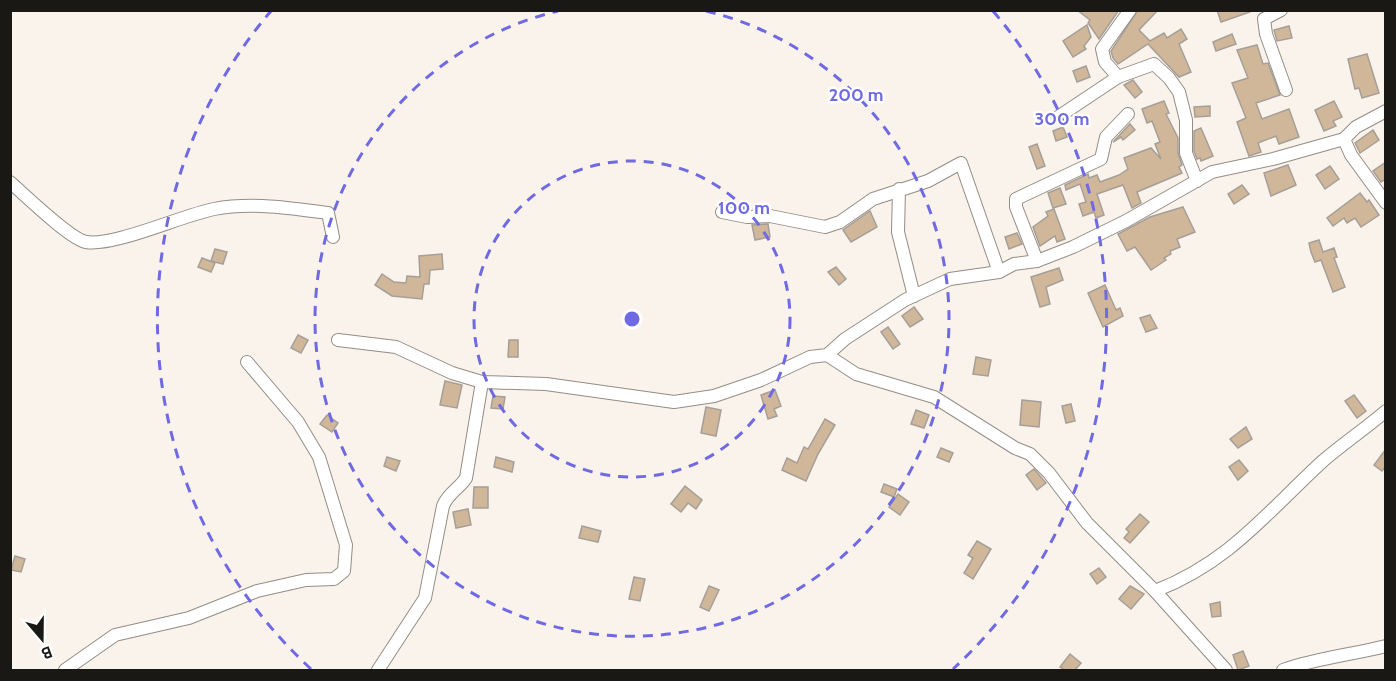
<svg xmlns="http://www.w3.org/2000/svg" width="1396" height="681" font-family="Cabin,sans-serif">
<style>
.building{fill:#d1b799;stroke:#a59f98;stroke-width:1.5}
.lines{fill:none;stroke-linecap:round;stroke-linejoin:round}
.street-casing{stroke:#938d86;stroke-width:14}
.street{stroke:#fff;stroke-width:12}
.ring{fill:none;stroke:#6f69e3;stroke-width:3;stroke-dasharray:10 8}
.centre{fill:#6f69e3;stroke:#fff;stroke-width:3}
.ring-label{font-size:18px;text-anchor:middle;font-weight:bold;fill:#6f69e3;stroke:#fff;stroke-width:4.5;stroke-linejoin:round;paint-order:stroke}
</style>
<rect width="100%" height="100%" fill="#faf3eb"/>
<g class="building">
<polygon points="1077,10 1119,10 1099,39 1088,23 1090,20"/>
<polygon points="1138,10 1158,10 1139,30 1150,41 1164,33 1167,38 1181,29 1187,39 1179,44 1191,72 1179,77 1148,44 1118,64 1113,58 1111,51"/>
<polygon points="1217,10 1250,10 1250,12 1221,22"/>
<polygon points="1087,25 1091,37 1084,46 1086,49 1073,57 1063,41"/>
<polygon points="1289,26 1292,38 1277,41 1274,30"/>
<polygon points="1232,34 1236,44 1216,51 1213,42"/>
<polygon points="1257,45 1263,64 1268,63 1280,95 1256,103 1262,119 1289,109 1299,137 1279,144 1276,136 1258,143 1261,152 1249,156 1237,122 1246,118 1232,83 1248,78 1237,50"/>
<polygon points="1367,54 1379,93 1362,98 1359,88 1355,89 1348,59"/>
<polygon points="1086,66 1090,77 1077,82 1073,71"/>
<polygon points="1133,80 1142,92 1135,98 1124,85"/>
<polygon points="1164,101 1169,113 1166,114 1178,138 1178,153 1182,165 1179,167 1182,173 1137,192 1141,203 1132,208 1123,185 1097,194 1104,215 1096,218 1094,212 1083,216 1079,204 1086,202 1080,184 1066,190 1065,185 1088,174 1089,178 1097,175 1100,182 1119,175 1128,169 1124,158 1151,148 1161,159 1155,144 1160,142 1152,121 1147,123 1142,109"/>
<polygon points="1334,101 1342,117 1333,121 1336,126 1324,131 1315,110"/>
<polygon points="1210,106 1210,116 1195,117 1194,107"/>
<polygon points="1130,124 1135,130 1123,140 1121,137 1113,142"/>
<polygon points="1063,127 1067,137 1056,141 1053,131"/>
<polygon points="1201,128 1213,156 1201,161 1200,158 1197,159 1194,151 1194,131"/>
<polygon points="1373,130 1379,140 1360,153 1355,143"/>
<polygon points="1037,144 1045,166 1037,169 1029,147"/>
<polygon points="1386,162 1386,179 1381,182 1373,171"/>
<polygon points="1288,165 1296,185 1271,196 1264,173"/>
<polygon points="1330,166 1339,179 1325,189 1316,175"/>
<polygon points="1242,185 1249,194 1234,204 1228,194"/>
<polygon points="1060,188 1066,204 1053,208 1048,193"/>
<polygon points="1360,193 1367,202 1369,200 1379,215 1361,227 1355,218 1347,223 1344,218 1333,226 1327,218"/>
<polygon points="1183,207 1195,232 1177,239 1180,247 1170,251 1171,254 1164,258 1166,260 1151,270 1135,247 1127,251 1118,234 1150,217"/>
<polygon points="1054,209 1065,239 1057,242 1055,236 1040,246 1033,227 1048,216 1046,212"/>
<polygon points="870,211 877,227 851,242 843,230"/>
<polygon points="768,224 770,237 755,240 752,225"/>
<polygon points="1017,233 1022,244 1009,249 1005,237"/>
<polygon points="1319,240 1323,252 1334,248 1337,257 1334,258 1345,287 1333,292 1321,260 1315,262 1311,252 1309,243"/>
<polygon points="215,249 227,252 223,264 211,261"/>
<polygon points="442,254 443,269 430,270 429,284 424,284 422,299 392,296 375,285 382,274 394,282 406,283 407,276 420,277 419,256"/>
<polygon points="202,258 215,263 211,272 198,267"/>
<polygon points="836,267 846,279 839,285 828,272"/>
<polygon points="1059,268 1063,280 1046,287 1050,304 1040,307 1031,277"/>
<polygon points="1105,285 1116,310 1120,308 1123,316 1103,327 1088,293"/>
<polygon points="914,307 923,319 910,327 902,316"/>
<polygon points="1150,315 1157,328 1146,332 1140,318"/>
<polygon points="888,327 900,344 893,349 881,332"/>
<polygon points="298,335 308,340 301,353 291,348"/>
<polygon points="509,340 518,340 518,357 508,357"/>
<polygon points="976,357 991,360 988,376 973,374"/>
<polygon points="445,381 462,385 457,408 440,405"/>
<polygon points="775,390 781,406 774,409 777,416 768,419 761,395"/>
<polygon points="1354,395 1366,411 1357,418 1345,401"/>
<polygon points="493,396 505,397 503,409 491,408"/>
<polygon points="1022,400 1041,402 1039,427 1020,425"/>
<polygon points="1071,404 1075,421 1066,423 1062,406"/>
<polygon points="706,407 721,410 716,436 701,433"/>
<polygon points="916,410 929,415 924,428 911,424"/>
<polygon points="327,415 338,423 332,432 320,424"/>
<polygon points="825,419 835,425 818,454 806,481 782,470 787,458 797,463 804,447 808,449"/>
<polygon points="1246,427 1252,439 1238,448 1230,439"/>
<polygon points="941,448 953,453 949,462 937,457"/>
<polygon points="1386,449 1386,466 1382,471 1374,465"/>
<polygon points="387,457 400,461 396,471 384,466"/>
<polygon points="496,457 514,462 512,472 494,467"/>
<polygon points="1239,460 1248,471 1238,480 1229,467"/>
<polygon points="1034,469 1046,483 1037,490 1026,475"/>
<polygon points="884,484 897,489 894,497 881,492"/>
<polygon points="685,486 702,500 696,509 688,503 681,512 671,504"/>
<polygon points="474,487 488,487 488,508 473,508"/>
<polygon points="898,494 909,502 900,515 889,507"/>
<polygon points="468,509 471,525 456,528 453,512"/>
<polygon points="1140,514 1149,522 1130,543 1124,538 1129,532 1126,529"/>
<polygon points="582,526 601,531 598,542 579,538"/>
<polygon points="977,541 991,549 973,579 964,573 973,558 968,555"/>
<polygon points="15,556 25,559 21,572 11,570"/>
<polygon points="1099,568 1106,577 1097,584 1090,574"/>
<polygon points="634,577 645,579 640,601 629,599"/>
<polygon points="709,586 719,590 709,611 700,607"/>
<polygon points="1130,586 1144,594 1131,609 1119,599"/>
<polygon points="1220,602 1221,616 1212,617 1210,604"/>
<polygon points="1243,651 1249,666 1238,670 1233,655"/>
<polygon points="1070,654 1081,663 1075,670 1065,670 1060,667"/>
</g>
<g class="lines">
<defs>
<g id="street">
<polyline points="1281,10 1264,19 1266,34 1286,90"/>
<polyline points="1118,77 1105,62 1102,49 1130,10"/>
<polyline points="1386,111 1356,127 1344,139 1351,155 1386,203"/>
<polyline points="1058,117 1118,77 1154,64 1169,78 1179,92 1186,120 1186,153 1197,181"/>
<path d="M10,182C25,195 70,239 86,242C113,247 183,215 214,209C251,202 292,208 328,213L333,237"/>
<polyline points="899,189 898,232 914,296"/>
<polyline points="722,212 747,217 770,216 825,227 840,222 873,199 928,181 961,163 999,272"/>
<polyline points="1037,261 1016,207 1016,199 1101,159 1106,137 1128,114"/>
<polyline points="338,340 396,347 452,373 482,382 546,384 674,402 714,396 761,380 810,357 827,355 845,339 905,300 950,279 999,272 1014,264 1037,261 1073,247 1126,221 1212,172 1273,159 1344,139"/>
<polyline points="827,355 856,374 934,397 1015,448 1030,454 1049,473 1087,523 1155,591 1226,670"/>
<path d="M1155,591C1230,562 1267,512 1324,460C1344,443 1366,428 1386,411"/>
<polyline points="65,670 115,635 189,618 257,591 306,580 334,579 344,571 346,545 319,457 298,422 247,362"/>
<path d="M378,670L425,598L443,506C448,493 459,489 466,478L482,382"/>
<path d="M1283,670C1317,658 1351,655 1386,646"/>
</g>
</defs>
<use href="#street" class="street-casing"/>
<use href="#street" class="street"/>
</g>
<g class="ring">
<circle cx="632" cy="319" r="158"/>
<path d="M706 11A317 317 0 1 1 558 11"/>
<path d="M311 669A475 475 0 0 1 271 11M993 11A475 475 0 0 1 953 669"/>
</g>
<circle cx="632" cy="319" r="9" class="centre"/>
<g class="ring-label">
<text x="856" y="101">200 m</text>
<text x="1062" y="125">300 m</text>
<text x="744" y="214">100 m</text>
</g>
<rect width="1396" height="681" fill="none" stroke="#1a1815" stroke-width="24"/>
<g transform="translate(42 639) rotate(160)" stroke="#ffffff" stroke-width="4.5" paint-order="stroke">
<path d="M0-4.5L10 22L0 15L-10 22Z" fill="#1a1815"/>
<text y="-9" font-size="16" font-weight="bold" text-anchor="middle" fill="#1a1815">B</text>
</g>
</svg>
